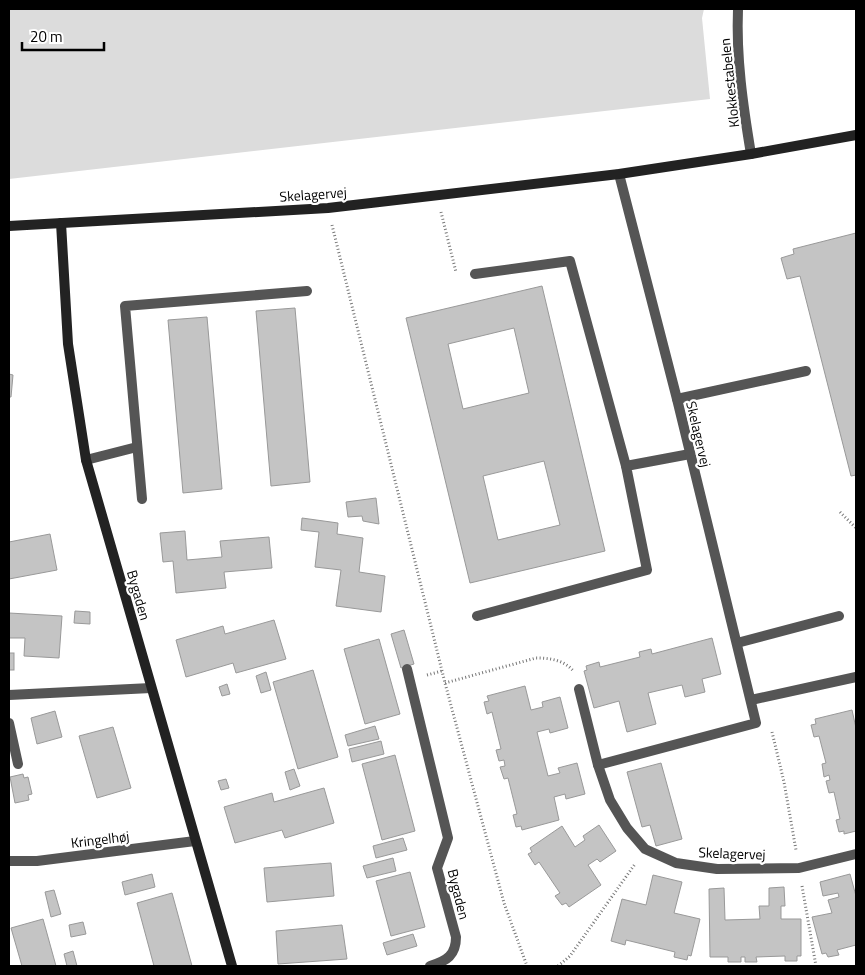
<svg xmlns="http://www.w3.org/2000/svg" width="865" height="975" font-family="'Titillium Web',sans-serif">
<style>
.green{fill:#dcdcdc}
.building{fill:#c4c4c4;stroke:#999;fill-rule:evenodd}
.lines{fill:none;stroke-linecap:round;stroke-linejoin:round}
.path{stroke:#777;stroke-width:3;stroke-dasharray:1 2.5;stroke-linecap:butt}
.lane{stroke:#555;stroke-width:10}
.street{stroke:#555;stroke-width:10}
.secondary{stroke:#222;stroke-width:10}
.labels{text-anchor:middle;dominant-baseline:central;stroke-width:4.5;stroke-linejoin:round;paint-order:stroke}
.street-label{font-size:14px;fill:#000;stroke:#fff}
</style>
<rect width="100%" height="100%" fill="#fff"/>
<polygon class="green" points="9,9 704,9 702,18 710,99 9,179"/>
<g class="building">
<polygon points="856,233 856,475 851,476 800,276 787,279 781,258 794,254 793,249"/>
<path d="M542,286L605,551L470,583L406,318ZM514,328L529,393L463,409L448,344ZM544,461L560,525L498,540L483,476Z"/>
<polygon points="295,308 310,482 271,486 256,311"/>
<polygon points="207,317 222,489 183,493 168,320"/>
<polygon points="9,374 13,375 11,397 9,397"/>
<polygon points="376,498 379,524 363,521 362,516 348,517 346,502"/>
<polygon points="302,518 338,523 337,534 363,538 359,572 385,576 381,612 336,606 341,570 315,567 319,532 301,530"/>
<polygon points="185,531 187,560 222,557 220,541 269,537 272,568 224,572 226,588 176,593 173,561 163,562 160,533"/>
<polygon points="50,534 57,570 9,579 9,542"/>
<polygon points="75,611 90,612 90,624 74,623"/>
<polygon points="9,613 62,616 59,658 24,656 25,638 9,638"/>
<polygon points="274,620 286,659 236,673 233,663 186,677 176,640 223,626 225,634"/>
<polygon points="404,630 414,664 401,668 391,634"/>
<polygon points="712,638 721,674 702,679 705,692 685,697 682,685 648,693 656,724 627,732 619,701 594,708 584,671 587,670 586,666 599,662 600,667 640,657 639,652 651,649 652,654"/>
<polygon points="379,639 400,714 365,724 344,649"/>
<rect x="9" y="653" width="5" height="17"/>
<polygon points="313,670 338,757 298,769 273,682"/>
<polygon points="266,672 271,690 261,693 256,676"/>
<polygon points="227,684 230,694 222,696 219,687"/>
<polygon points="525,686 531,710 543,707 542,702 560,697 568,728 550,733 549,729 537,732 548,776 560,773 558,768 577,763 585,794 566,799 565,794 554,797 559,820 522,830 521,826 516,827 513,815 517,814 508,778 504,779 500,767 505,766 504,760 499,761 496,750 501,749 492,712 487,714 484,702 489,701 487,696"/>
<polygon points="852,710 856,728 856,831 844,834 844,831 839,832 836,820 840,819 834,792 829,793 826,781 830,780 829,775 824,777 822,764 826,763 819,736 814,737 811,725 816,724 815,719"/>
<polygon points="55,711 62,737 37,744 31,718"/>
<polygon points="375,726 379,739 348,746 345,735"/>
<polygon points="113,727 131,788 97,798 79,736"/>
<polygon points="381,741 384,754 352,762 349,749"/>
<polygon points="395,755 415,831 382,840 362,764"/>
<polygon points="661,763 682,839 656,846 650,825 642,827 627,772"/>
<polygon points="294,769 300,786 290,790 285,772"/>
<polygon points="23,774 24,778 28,777 32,794 28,795 29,800 15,803 10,777"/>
<polygon points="226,779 229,788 221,790 218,781"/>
<polygon points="324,788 334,823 285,838 282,830 235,843 224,807 272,793 274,802"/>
<polygon points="599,825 616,851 600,862 597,859 588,865 601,885 569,907 566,903 562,905 555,896 560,893 539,862 535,865 528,854 532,852 530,848 562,826 575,847 585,840 583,836"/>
<polygon points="403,838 407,850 376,858 373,846"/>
<polygon points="393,858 396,871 367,878 363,866"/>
<polygon points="331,863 334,896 267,902 264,868"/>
<polygon points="410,872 425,927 391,936 376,881"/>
<polygon points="152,874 155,887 125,895 122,882"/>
<polygon points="850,874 856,896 856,945 837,950 839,955 828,957 826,953 822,954 812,917 832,913 828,900 839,897 838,893 823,896 820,882"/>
<polygon points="653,875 682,882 674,913 700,919 691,956 688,955 687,960 674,957 675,952 626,940 625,945 611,941 622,899 646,905"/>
<polygon points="784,887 785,906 781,906 781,919 801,919 801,956 797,956 797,961 785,961 785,956 756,957 757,962 745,962 745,957 741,957 741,962 728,962 728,957 710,957 709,889 724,888 725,920 760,919 759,906 769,906 769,888"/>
<polygon points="54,890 61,914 51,917 45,892"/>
<polygon points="172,893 192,966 154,966 137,903"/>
<polygon points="43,919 56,966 22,966 11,928"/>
<polygon points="83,922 86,934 71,937 69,925"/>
<polygon points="342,925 347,959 278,964 276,931"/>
<polygon points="413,934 417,946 387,955 383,943"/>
<polygon points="73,951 77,966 67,966 64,954"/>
</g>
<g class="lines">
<g class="path">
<polyline points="441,212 456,272"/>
<polyline points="332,225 445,683 504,903 527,966"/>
<polyline points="840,512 856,528"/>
<polyline points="427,675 442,671"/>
<path d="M445,683L536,658C550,658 565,660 574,672"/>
<polyline points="772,732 784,782 796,850"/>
<polyline points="802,886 816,966"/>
<polyline points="558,966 570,956 635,864"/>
</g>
<g class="lane">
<polyline points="475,274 570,261 626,466"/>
<polyline points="677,399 806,371"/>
<polyline points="86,460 137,447"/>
<polyline points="142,499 125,306 307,291"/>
<polyline points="477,616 647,570 626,466 690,454"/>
<polyline points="737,643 839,616"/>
<polyline points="9,695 151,688"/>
<polyline points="9,723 18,764"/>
</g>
<g class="street">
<path d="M738,9C736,58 743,106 751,154"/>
<path d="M407,669L448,838L437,868L456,937C456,955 447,961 430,966"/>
<polyline points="579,689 598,765 610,800 627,828 645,849 676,863 717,869 799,868 856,854"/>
<polyline points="751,700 856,677"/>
<polyline points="598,765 756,723 677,399 619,174"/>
<polyline points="9,861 37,861 195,841"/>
</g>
<g class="secondary">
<polyline points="61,223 68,344 86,460 232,966"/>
<polyline points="9,226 328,208 619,174 751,154 856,135"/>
</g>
</g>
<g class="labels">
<g class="street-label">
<text transform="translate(729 83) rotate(-96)">Klokkestabelen</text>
<text transform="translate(313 194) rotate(-4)">Skelagervej</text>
<text transform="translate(699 434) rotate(77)">Skelagervej</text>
<text transform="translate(139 595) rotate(74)">Bygaden</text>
<text transform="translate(100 839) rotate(-7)">Kringelhøj</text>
<text transform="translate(732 853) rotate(2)">Skelagervej</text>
<text transform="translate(459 894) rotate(76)">Bygaden</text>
</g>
</g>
<rect width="865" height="975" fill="none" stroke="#000000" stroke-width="20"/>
<path d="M22 42v8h82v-8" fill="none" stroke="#000000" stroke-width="2.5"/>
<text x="30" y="42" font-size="15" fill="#000000" stroke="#ffffff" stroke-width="4" paint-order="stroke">20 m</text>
</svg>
